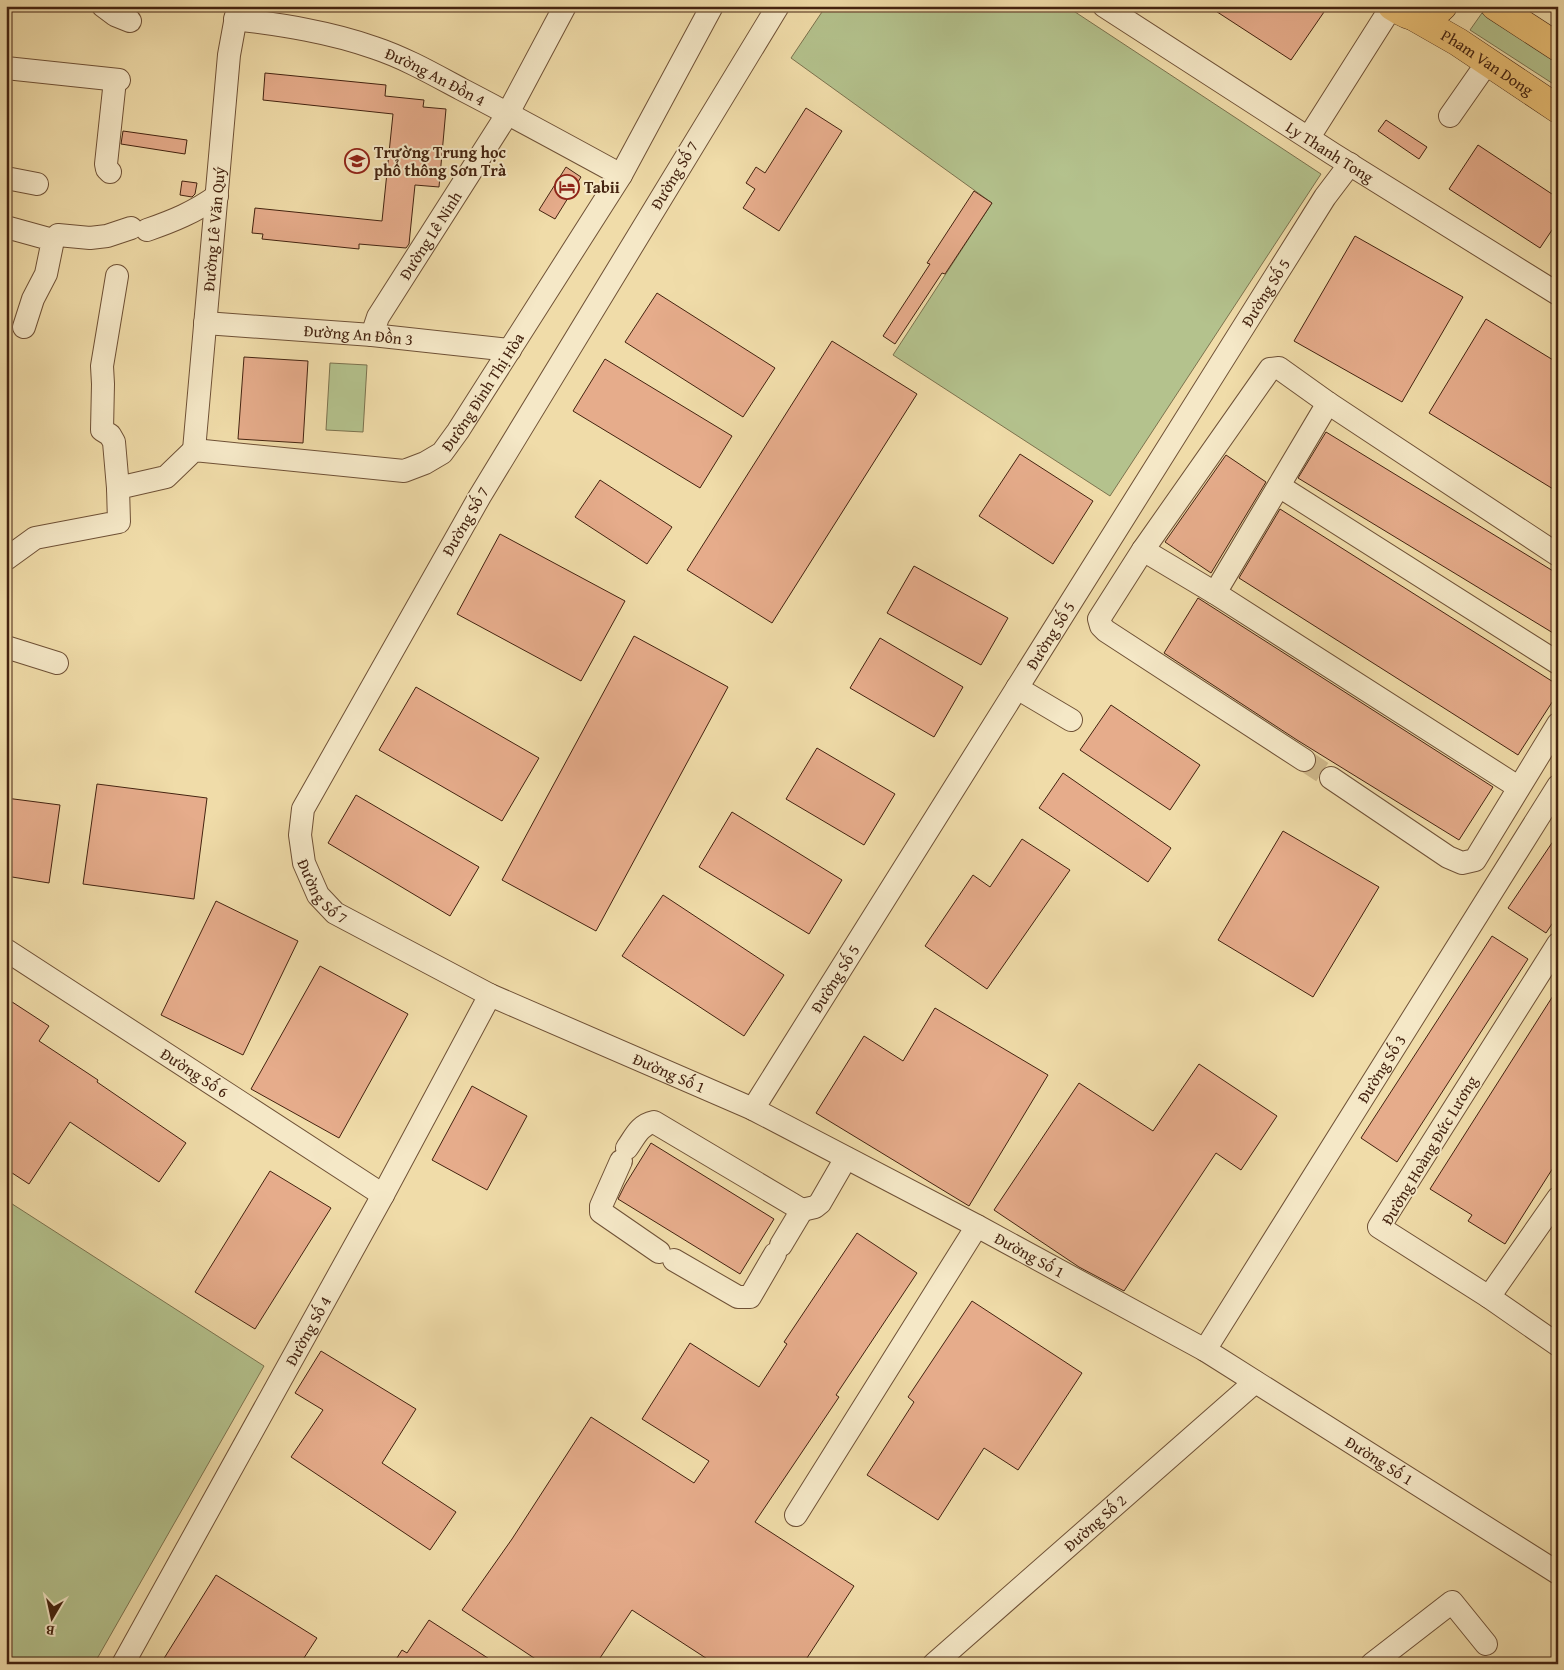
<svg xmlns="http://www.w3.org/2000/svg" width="1564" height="1670" font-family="'Gentium Book Plus',serif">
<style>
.green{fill:#b4c28d;stroke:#7c724e}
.building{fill:#e6ac8b;stroke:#442310}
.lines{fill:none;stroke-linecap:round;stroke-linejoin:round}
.minor-tunnel{stroke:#ceb78a;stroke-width:22;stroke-dasharray:22 11;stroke-linecap:butt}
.minor-casing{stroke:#6f5136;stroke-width:24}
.major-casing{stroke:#442310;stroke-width:29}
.minor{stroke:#f5e8c7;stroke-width:22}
.major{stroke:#e8be74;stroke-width:28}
.labels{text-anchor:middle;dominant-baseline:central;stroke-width:4;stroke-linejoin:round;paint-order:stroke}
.street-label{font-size:16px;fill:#442310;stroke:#f5e8c7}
.poi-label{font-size:16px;font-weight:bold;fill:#442310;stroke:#f5e8c7;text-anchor:start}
</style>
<rect width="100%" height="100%" fill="#f0dca9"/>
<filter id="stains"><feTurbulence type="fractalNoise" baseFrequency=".004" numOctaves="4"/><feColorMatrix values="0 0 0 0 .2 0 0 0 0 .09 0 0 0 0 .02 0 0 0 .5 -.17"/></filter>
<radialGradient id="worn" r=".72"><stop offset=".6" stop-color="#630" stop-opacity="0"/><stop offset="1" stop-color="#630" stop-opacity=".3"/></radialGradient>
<g class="green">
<polygon points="826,6 1066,6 1321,174 1110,496 893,355 992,203 791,58"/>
<polygon points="1482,13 1558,62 1558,87 1470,30"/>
<polygon points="330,363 367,365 363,432 326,430"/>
<polygon points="6,1200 264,1366 94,1664 6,1664"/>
</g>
<g class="building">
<polygon points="1208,6 1316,6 1324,12 1291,60"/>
<polygon points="265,73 386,85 385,96 424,100 423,107 446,109 439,187 415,185 409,244 406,248 359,244 359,249 262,239 263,234 252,233 255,208 382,221 393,114 263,100"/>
<polygon points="806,108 842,131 779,231 743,208 755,189 746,183 756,167 765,173"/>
<polygon points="1386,120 1427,147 1419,159 1378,131"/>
<polygon points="123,131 187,140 185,154 121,144"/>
<polygon points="1478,145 1558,198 1558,221 1540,248 1449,189"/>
<polygon points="566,167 581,177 555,219 539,210"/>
<polygon points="182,181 197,183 195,194 192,197 180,195"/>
<polygon points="974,191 992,203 945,274 942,273 895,344 883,336 930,264 927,263"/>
<polygon points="1355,236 1463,297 1402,402 1294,341"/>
<polygon points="657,293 775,368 743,417 625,342"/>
<polygon points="1486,319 1558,363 1558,492 1429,413"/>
<polygon points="832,341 917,394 772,623 687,570"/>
<polygon points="244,357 308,361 303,443 238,439"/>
<polygon points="605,359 732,436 700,488 573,411"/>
<polygon points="1326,432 1558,574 1558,636 1298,478"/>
<polygon points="1020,454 1093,501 1053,564 979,516"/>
<polygon points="1226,455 1266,482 1211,573 1165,542"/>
<polygon points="600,480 672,527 647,564 575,517"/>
<polygon points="1280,509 1558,685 1558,693 1518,755 1239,578"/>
<polygon points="500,534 625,601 581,681 457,614"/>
<polygon points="914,566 1008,618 981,665 887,613"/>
<polygon points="1198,598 1493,787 1459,840 1297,740 1164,653"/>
<polygon points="634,636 728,687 596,931 502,880"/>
<polygon points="880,638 963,687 934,737 850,688"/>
<polygon points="416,687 539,758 502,821 379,750"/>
<polygon points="1111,705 1200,765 1170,810 1080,750"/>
<polygon points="817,748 895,794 864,845 786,799"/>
<polygon points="1063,773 1171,848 1148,882 1039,808"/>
<polygon points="97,784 207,798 194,899 83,884"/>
<polygon points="356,795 479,867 450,916 328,843"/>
<polygon points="6,798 60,805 49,883 6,876"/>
<polygon points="732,812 842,880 809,934 699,867"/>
<polygon points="1283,831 1379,887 1313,997 1218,940"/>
<polygon points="1558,834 1558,915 1546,933 1508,908"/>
<polygon points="1022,839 1070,870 987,989 925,946 973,875 990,887"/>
<polygon points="663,895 784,975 744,1036 622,956"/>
<polygon points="216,901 298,941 243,1055 161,1015"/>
<polygon points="1492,936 1528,959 1397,1162 1361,1138"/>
<polygon points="320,966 408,1014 339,1138 251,1089"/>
<polygon points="1558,988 1558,1160 1505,1244 1468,1221 1472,1215 1430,1189"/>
<polygon points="6,998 49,1026 39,1041 98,1080 97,1082 186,1143 159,1182 70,1122 29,1184 6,1169"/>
<polygon points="935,1008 1048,1075 969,1206 816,1113 864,1036 903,1061"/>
<polygon points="1199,1064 1277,1116 1241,1170 1216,1153 1124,1291 1079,1267 994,1210 1079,1083 1153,1131"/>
<polygon points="472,1086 527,1116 487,1190 432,1160"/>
<polygon points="651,1143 774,1219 740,1274 618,1199 625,1185"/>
<polygon points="270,1171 331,1208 255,1329 195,1292"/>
<polygon points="857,1233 917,1273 836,1395 839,1397 755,1522 854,1586 803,1664 715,1664 632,1610 596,1664 543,1664 462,1610 512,1539 591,1417 694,1483 709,1461 642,1419 690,1343 759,1387 787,1344 784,1342"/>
<polygon points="972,1301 1082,1373 1018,1470 984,1448 938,1520 867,1475 914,1402 908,1397"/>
<polygon points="321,1351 416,1409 382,1463 456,1512 430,1550 291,1457 323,1410 295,1393"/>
<polygon points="216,1575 317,1638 300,1664 170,1664 163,1660"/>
<polygon points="429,1620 497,1664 393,1664 402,1650 407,1653"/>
</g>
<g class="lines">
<polyline class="minor-tunnel" points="1304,760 1331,778"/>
<defs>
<g id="minor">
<polyline points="103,6 115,15 130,21"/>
<path id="s1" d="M778,6L480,496L303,809L300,835L304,863L318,895L335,913L490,995L753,1109L977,1226L1205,1350L1558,1573"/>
<path id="s2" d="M1104,6L1333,154L1558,294"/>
<path id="s3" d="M235,19C283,25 330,32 375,48C405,58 433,74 461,89C515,117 568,146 621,175"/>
<polyline points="6,68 119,80"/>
<polyline points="1450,116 1487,63"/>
<polyline points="1309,137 1392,6"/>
<polyline points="110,172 107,169 106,164 115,80"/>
<polyline points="6,178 37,184"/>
<polyline points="6,227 53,240 46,274 33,299 24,327"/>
<path d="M147,230C173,221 195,212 217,196"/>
<polyline points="53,240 58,235 90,238 107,236 131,228"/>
<polyline points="117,276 102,366 103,384 102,430 110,435 114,442 118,488"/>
<path id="s4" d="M205,323L372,335L510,350"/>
<path id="s5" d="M372,335L378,317L508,113L565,6"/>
<path id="s6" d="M194,450L229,55L238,6"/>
<polyline points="1279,486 1558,663"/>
<polyline points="1143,550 1215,593 1518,787"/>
<path id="s7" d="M6,559L35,538L119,522L118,488L166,477L194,450L404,471L425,463L442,453L458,431L621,175L712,6"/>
<polyline points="1215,593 1328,403"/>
<polyline points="6,647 57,663"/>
<polyline points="1017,688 1071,720"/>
<polyline points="1304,760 1106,631 1101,626 1099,619 1143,550 1270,369 1279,368 1328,403 1558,555"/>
<polyline points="1331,778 1448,857 1462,863 1475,860 1558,724"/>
<polyline points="1558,944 1379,1227 1489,1297 1558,1345"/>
<path id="s8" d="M6,950L383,1195"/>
<path id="s9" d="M753,1109L1325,197L1350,164"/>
<path d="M627,1148C635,1137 639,1125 654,1122L802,1210L815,1207L820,1203L846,1158"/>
<polyline points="621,1161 601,1206 601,1212 659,1252"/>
<polyline points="781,1245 802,1210"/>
<polyline points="674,1260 738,1297 750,1297 775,1254"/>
<polyline points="1489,1297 1558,1198"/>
<path id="s10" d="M1205,1350L1558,786"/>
<polyline points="796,1515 977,1226"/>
<path id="s11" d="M123,1664L383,1195L490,995"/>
<path id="s12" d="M934,1664L1255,1382"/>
<polyline points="1372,1664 1452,1602 1486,1644"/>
</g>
<g id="major">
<path d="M1392,6C1410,18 1426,24 1443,6"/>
<polyline points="1495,6 1558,47"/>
<path id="s13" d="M1416,18L1458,42L1558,109"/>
</g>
</defs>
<use href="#minor" class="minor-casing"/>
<use href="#major" class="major-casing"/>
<use href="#minor" class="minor"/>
<use href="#major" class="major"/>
</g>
<defs>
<symbol id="school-ring" viewBox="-11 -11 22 22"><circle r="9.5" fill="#f5e8c7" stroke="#8f2418" stroke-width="1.5"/><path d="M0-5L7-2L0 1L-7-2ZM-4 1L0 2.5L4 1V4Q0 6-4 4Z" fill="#8f2418"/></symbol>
<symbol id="hotel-ring" viewBox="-11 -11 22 22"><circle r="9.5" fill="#f5e8c7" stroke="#8f2418" stroke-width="1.5"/><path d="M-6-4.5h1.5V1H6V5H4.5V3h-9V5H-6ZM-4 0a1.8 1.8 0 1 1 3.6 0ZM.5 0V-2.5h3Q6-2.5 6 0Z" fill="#8f2418"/></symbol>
</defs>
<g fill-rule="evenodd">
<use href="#school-ring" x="343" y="147" width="28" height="28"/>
<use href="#hotel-ring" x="553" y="173" width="28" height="28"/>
</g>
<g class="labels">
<g class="street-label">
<text stroke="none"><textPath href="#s13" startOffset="84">Pham Van Dong</textPath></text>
<text stroke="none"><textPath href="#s3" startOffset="210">Đường An Đồn 4</textPath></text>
<text stroke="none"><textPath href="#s2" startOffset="269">Ly Thanh Tong</textPath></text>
<text transform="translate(674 175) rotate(-59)">Đường Số 7</text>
<text stroke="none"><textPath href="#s6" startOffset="222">Đường Lê Văn Quý</textPath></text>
<text stroke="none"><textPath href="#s5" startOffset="116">Đường Lê Ninh</textPath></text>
<text stroke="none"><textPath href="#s9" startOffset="964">Đường Số 5</textPath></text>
<text stroke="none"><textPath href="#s4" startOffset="154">Đường An Đồn 3</textPath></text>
<text stroke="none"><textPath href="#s7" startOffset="570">Đường Đinh Thị Hòa</textPath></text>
<text transform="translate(465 521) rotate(-60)">Đường Số 7</text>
<text stroke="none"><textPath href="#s9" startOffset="559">Đường Số 5</textPath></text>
<text stroke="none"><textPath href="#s1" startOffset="1022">Đường Số 7</textPath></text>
<text stroke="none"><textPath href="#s9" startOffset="154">Đường Số 5</textPath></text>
<text stroke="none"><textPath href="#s10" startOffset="332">Đường Số 3</textPath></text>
<text stroke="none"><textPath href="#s8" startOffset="225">Đường Số 6</textPath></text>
<text stroke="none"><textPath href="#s1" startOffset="1418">Đường Số 1</textPath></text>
<text transform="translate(1429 1150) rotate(-59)">Đường Hoàng Đức Lương</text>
<text stroke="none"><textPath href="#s1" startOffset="1822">Đường Số 1</textPath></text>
<text stroke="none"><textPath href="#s11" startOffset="381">Đường Số 4</textPath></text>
<text stroke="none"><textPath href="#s1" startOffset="2228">Đường Số 1</textPath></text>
<text stroke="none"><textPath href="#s12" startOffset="214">Đường Số 2</textPath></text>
</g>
<g class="poi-label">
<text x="374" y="152">Trường Trung học<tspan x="374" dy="18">phổ thông Sơn Trà</tspan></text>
<text x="584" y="187">Tabii</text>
</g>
</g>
<rect width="1564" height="1670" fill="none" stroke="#f0dca9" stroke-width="25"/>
<rect x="8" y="8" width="1549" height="1655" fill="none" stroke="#442310" stroke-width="2.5"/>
<rect x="12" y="12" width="1539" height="1645" fill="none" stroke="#442310"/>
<g transform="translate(52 1618) rotate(189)" stroke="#f5e8c7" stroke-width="4" paint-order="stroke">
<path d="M0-4L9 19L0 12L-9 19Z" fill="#442310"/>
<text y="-8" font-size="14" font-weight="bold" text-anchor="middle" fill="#442310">B</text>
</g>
<rect width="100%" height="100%" filter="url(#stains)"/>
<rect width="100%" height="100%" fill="url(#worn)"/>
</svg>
